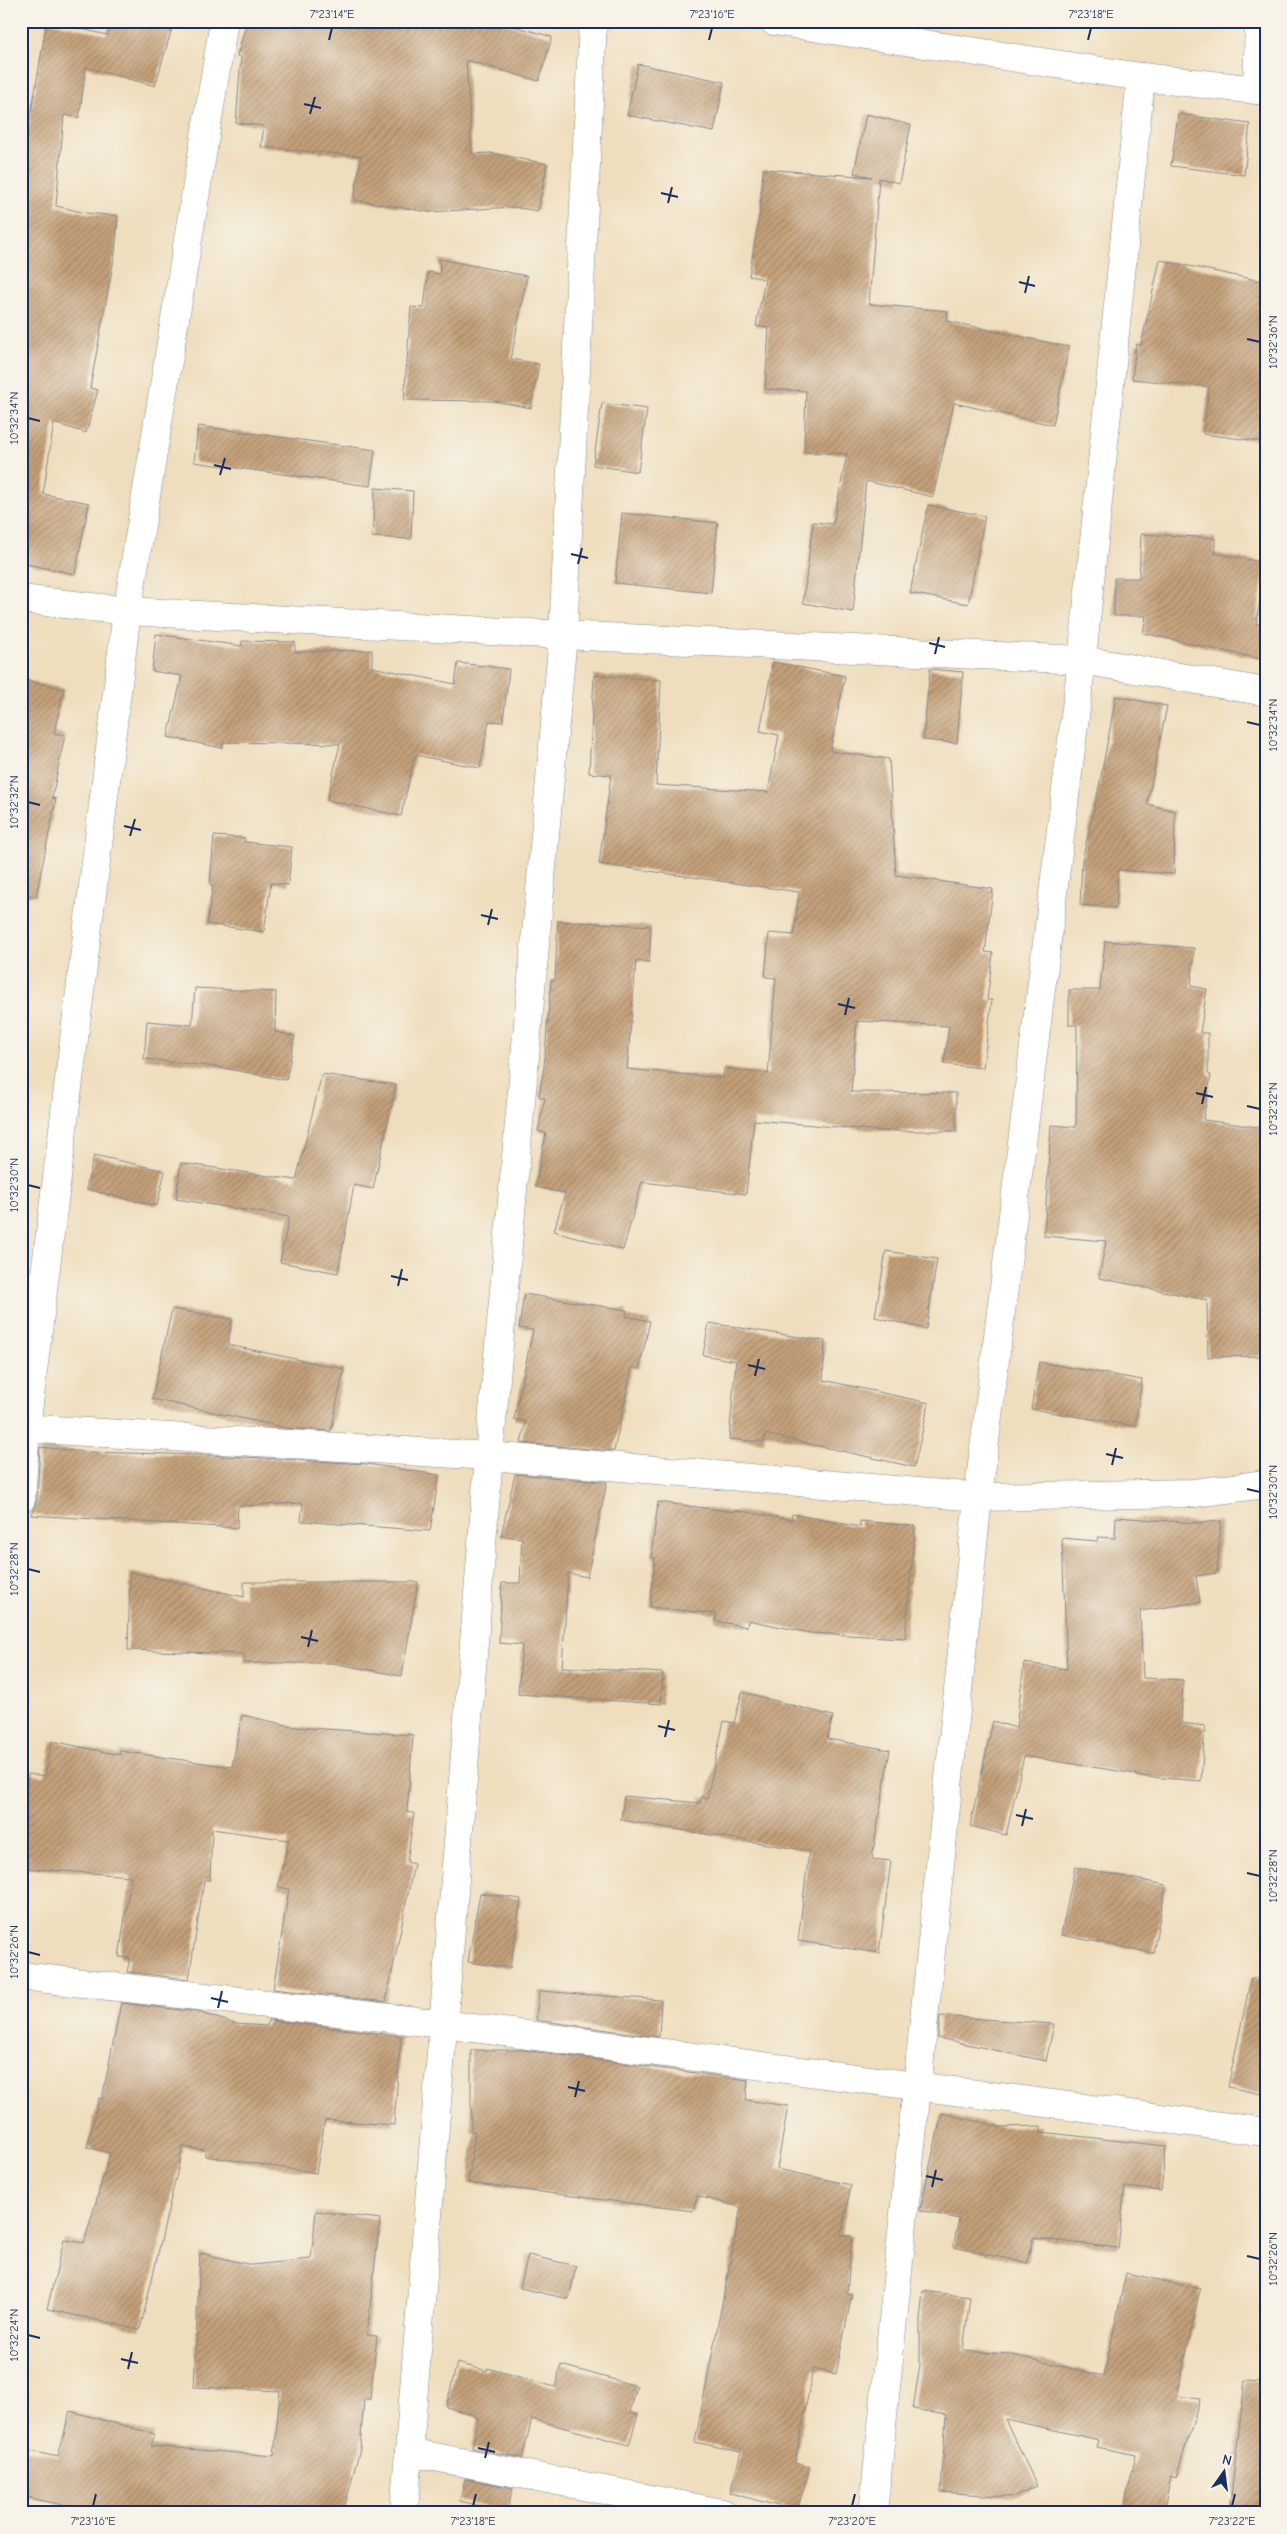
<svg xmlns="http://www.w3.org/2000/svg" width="1287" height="2534" font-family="'Comic Neue',sans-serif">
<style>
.building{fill:url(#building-hatch)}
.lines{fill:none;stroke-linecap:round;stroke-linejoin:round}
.minor-casing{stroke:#85868e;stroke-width:29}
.tertiary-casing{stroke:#85868e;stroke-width:29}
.minor{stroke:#fff;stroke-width:28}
.tertiary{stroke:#fff;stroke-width:28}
.ticks{fill:none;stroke:#1b2f5e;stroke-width:2}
.neatline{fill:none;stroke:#1b2f5e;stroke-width:2}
.ticks-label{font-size:12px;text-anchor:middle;fill:#1b2f5e}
</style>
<defs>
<pattern id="building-hatch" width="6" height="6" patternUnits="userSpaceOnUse" patternTransform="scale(1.25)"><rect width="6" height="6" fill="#c4a079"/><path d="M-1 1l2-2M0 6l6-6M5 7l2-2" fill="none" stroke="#9e8366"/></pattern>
</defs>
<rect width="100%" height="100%" fill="#f7f3e8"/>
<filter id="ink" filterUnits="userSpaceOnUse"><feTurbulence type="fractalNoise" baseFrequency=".02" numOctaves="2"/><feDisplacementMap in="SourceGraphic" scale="10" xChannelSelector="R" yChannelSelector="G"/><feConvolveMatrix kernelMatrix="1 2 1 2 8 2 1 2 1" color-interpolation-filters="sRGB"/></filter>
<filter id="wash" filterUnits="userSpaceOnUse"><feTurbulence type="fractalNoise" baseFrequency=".0096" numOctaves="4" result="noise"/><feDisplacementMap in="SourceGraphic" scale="20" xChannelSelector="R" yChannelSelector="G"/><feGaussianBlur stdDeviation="1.12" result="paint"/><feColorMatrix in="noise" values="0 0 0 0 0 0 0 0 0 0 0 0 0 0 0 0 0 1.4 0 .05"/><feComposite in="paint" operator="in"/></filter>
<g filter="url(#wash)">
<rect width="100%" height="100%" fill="#efdebd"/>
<g id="blocks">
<g class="building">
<polygon points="47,21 107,35 111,21 174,21 155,86 86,67 79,118 64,115 56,206 86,213 118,216 115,253 90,388 98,390 86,433 54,423 43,494 89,503 75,574 21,563 21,148 25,149"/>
<polygon points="247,21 496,21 552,37 539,81 466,60 472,154 491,153 547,164 538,211 513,207 429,212 354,200 361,156 261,147 264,126 236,123 241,57 237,56"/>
<polygon points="638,64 724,82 714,132 627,115"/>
<polygon points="866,114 911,125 899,183 879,178 869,304 948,311 947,321 1069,347 1053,425 954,403 933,497 866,481 853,612 803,603 813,522 833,524 847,454 804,452 806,391 765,389 769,328 756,326 765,279 749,276 760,212 763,169 872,177 854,173"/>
<polygon points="1178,114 1250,124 1244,175 1171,166"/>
<polygon points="439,259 527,276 511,359 539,364 531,408 494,401 404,400 411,307 424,308 428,272 440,274"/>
<polygon points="1160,260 1266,282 1266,442 1203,434 1209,387 1132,379 1136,344 1141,345"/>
<polygon points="602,403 647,409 638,472 593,465"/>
<polygon points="198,426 375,450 370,486 194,462"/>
<polygon points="375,488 413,491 411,539 372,537"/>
<polygon points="928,505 985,516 968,604 910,593"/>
<polygon points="622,513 718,523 711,593 615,583"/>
<polygon points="1141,534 1215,538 1215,553 1266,563 1256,624 1266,626 1260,659 1143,633 1146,616 1114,616 1114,578 1139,578"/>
<polygon points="156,634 242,646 242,641 295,642 295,652 372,650 372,667 455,684 458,663 509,669 503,722 489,721 480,768 415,755 401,816 327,800 340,744 223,742 222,748 168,737 182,676 152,671"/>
<polygon points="773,662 845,676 830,751 889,759 896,875 993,889 985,952 993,953 987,1000 992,1000 983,1068 944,1064 949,1026 857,1021 851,1092 956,1093 956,1131 884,1131 754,1120 746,1194 642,1182 623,1250 554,1231 565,1193 535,1187 546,1133 538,1131 545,1098 539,1097 544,1067 551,980 555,980 558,921 651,926 649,962 636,961 627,1069 723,1078 724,1068 768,1074 776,978 765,977 769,933 794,935 799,892 599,864 611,775 589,773 594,675 661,680 656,785 768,792 779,735 760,731"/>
<polygon points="930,669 963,672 957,743 923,740"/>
<polygon points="21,679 64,689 54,733 65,735 52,798 56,799 36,896 21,895"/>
<polygon points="1116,696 1167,706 1147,804 1175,811 1174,874 1118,870 1116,908 1080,905 1082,861 1099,787"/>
<polygon points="214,836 245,838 244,842 292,847 288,885 271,883 264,932 207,924 213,885 210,885"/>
<polygon points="1105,941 1194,948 1191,986 1207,989 1200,1033 1208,1033 1208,1074 1211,1075 1203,1120 1266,1128 1266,1356 1208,1357 1207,1300 1099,1278 1106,1241 1044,1236 1051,1125 1076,1127 1077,1025 1069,1025 1069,990 1100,990"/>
<polygon points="195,988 276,992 275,1032 295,1036 286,1080 218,1067 144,1059 147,1021 192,1025"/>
<polygon points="322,1074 396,1085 373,1189 354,1185 338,1273 280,1262 289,1217 176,1199 181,1163 296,1180"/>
<polygon points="94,1155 165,1171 157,1206 86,1189"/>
<polygon points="886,1251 937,1259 926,1329 875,1317"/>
<polygon points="524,1294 627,1310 626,1316 650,1321 639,1369 632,1367 614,1451 521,1443 526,1422 514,1419 533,1330 519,1328"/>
<polygon points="172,1309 232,1319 228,1345 344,1369 331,1431 287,1428 152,1399"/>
<polygon points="709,1323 825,1341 823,1380 929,1403 914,1467 765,1434 764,1442 729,1439 736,1361 703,1355"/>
<polygon points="1039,1362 1142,1380 1135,1426 1031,1409"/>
<polygon points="40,1447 85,1452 207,1455 367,1464 439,1475 430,1531 301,1521 303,1503 238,1506 237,1528 31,1515 37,1500"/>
<polygon points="515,1474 607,1482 587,1577 568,1573 562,1667 663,1673 661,1704 518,1694 522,1645 499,1643 502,1583 520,1583 522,1538 501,1536"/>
<polygon points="658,1502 735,1512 735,1510 791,1520 792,1514 860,1527 860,1521 915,1526 905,1638 810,1633 748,1620 747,1627 715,1621 716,1614 650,1607 655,1558 651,1557"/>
<polygon points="1116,1517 1197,1523 1221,1521 1217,1573 1196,1576 1200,1602 1140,1611 1143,1678 1183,1680 1181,1723 1205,1726 1201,1781 1136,1776 1136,1774 1024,1756 1006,1835 970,1826 993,1721 1016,1728 1024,1663 1067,1669 1062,1538 1097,1541 1098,1537 1115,1538"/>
<polygon points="130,1572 244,1597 244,1582 418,1582 402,1676 332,1663 244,1663 244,1654 128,1650"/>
<polygon points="742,1692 833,1716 827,1739 890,1750 872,1859 891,1861 879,1953 798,1941 809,1851 621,1820 624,1796 700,1803 701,1797 707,1798 724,1721 734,1723"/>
<polygon points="242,1715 296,1727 413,1735 407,1812 414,1813 407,1862 414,1864 386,2002 273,1989 289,1889 278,1887 289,1840 212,1829 210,1880 204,1880 189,1979 127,1972 130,1958 119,1957 131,1876 21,1868 28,1774 45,1776 52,1741 120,1755 120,1751 232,1767"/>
<polygon points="1075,1867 1166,1885 1153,1953 1061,1935"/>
<polygon points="480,1893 521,1899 510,1968 468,1962"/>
<polygon points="1251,1978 1266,1979 1266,2095 1228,2087"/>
<polygon points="539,1991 661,2000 659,2037 536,2020"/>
<polygon points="121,2003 198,2012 236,2024 267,2026 268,2020 401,2036 394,2125 325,2120 316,2173 205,2156 205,2150 183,2147 140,2330 47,2309 64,2240 84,2243 110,2153 87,2147 99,2098 102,2099"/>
<polygon points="940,2016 1054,2024 1046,2061 938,2038"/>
<polygon points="471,2050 522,2050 748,2080 746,2100 788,2106 777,2169 851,2185 841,2235 852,2236 847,2293 852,2294 836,2374 813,2369 795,2463 810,2467 797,2511 730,2493 741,2452 695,2442 741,2207 697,2196 693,2211 468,2183 475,2132 471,2131"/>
<polygon points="942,2113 1000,2127 1041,2126 1041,2132 1166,2146 1161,2191 1125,2187 1118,2248 1033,2238 1027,2263 953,2247 959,2219 920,2210"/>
<polygon points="316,2211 380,2219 367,2335 377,2336 370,2399 364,2399 360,2449 343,2513 234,2513 206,2507 205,2513 100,2513 21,2496 21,2449 58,2457 70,2411 155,2434 151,2446 274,2456 280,2391 194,2387 200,2253 252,2265 311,2259"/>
<polygon points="528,2255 576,2266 569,2299 520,2288"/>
<polygon points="1126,2273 1200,2289 1177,2396 1200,2399 1176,2478 1171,2476 1163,2513 1123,2513 1136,2455 1097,2447 1099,2440 1005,2419 1037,2486 1012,2497 941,2492 946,2415 913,2409 920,2365 920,2319 923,2291 970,2297 963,2351 1009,2354 1104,2376"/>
<polygon points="457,2363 487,2371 487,2368 555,2387 561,2365 637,2386 630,2412 638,2414 629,2445 532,2419 522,2458 472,2448 478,2418 474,2417 474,2415 446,2407"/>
<polygon points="1245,2381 1266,2382 1266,2513 1229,2513"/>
<polygon points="465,2479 513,2488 507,2512 460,2501"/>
</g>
</g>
</g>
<g filter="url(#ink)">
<use href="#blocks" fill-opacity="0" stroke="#85868e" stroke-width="1"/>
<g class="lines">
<defs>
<g id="minor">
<polyline points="1257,90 1259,21"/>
<polyline points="21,599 127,611 563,635 1082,660 1266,692"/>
<polyline points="21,1428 489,1456 978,1497 1194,1493 1266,1484"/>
<polyline points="21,1499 26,1428 127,611 224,21"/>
<polyline points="21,1976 443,2024 1266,2132"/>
<polyline points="409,2452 722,2513"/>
<polyline points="404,2513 489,1456 563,635 593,21"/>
<polyline points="873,2513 978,1497 1082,660 1141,77"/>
</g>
<polyline id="tertiary" points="773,21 1141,77 1266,91"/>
</defs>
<use href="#minor" class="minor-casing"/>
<use href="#tertiary" class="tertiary-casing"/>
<use href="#minor" class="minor"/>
<use href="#tertiary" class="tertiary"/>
</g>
</g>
<path class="ticks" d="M329,40L332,28M709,40L712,28M1088,40L1091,28M304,104L321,108M310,114L315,97M661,193L678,197M668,203L672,187M1019,282L1035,286M1025,293L1029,276M1247,339L1260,342M28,418L40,421M214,465L231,469M220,475L225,458M571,554L588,558M578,564L582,548M929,643L945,647M935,654L939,637M1247,722L1260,725M28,802L40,805M124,826L141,830M130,836L135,819M481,915L498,919M488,925L492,909M838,1004L855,1008M845,1015L849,998M1196,1093L1213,1097M1202,1104L1206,1087M1247,1106L1260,1109M28,1185L40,1188M391,1276L408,1280M398,1286L402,1269M748,1365L765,1369M755,1376L759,1359M1106,1454L1123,1458M1112,1465L1116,1448M1247,1489L1260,1492M28,1569L40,1572M301,1637L318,1641M308,1647L312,1630M658,1726L675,1730M665,1737L669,1720M1016,1815L1033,1819M1022,1826L1026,1809M1247,1873L1260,1876M28,1952L40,1955M211,1998L228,2002M218,2008L222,1991M568,2087L585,2091M575,2097L579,2081M926,2176L943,2180M932,2187L936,2170M1247,2256L1260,2259M28,2335L40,2338M121,2359L138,2363M128,2369L132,2352M478,2448L495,2452M485,2458L489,2442M93,2506L96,2494M473,2506L476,2494M852,2506L855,2494M1232,2506L1235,2494"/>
<rect width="1287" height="2534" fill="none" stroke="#f7f3e8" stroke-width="55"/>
<g transform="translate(1224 2472) rotate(14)" stroke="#f7f3e8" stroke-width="4" paint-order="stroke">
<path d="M0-4L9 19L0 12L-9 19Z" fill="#1b2f5e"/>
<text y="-8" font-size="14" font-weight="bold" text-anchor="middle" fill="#1b2f5e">N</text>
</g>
<rect x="28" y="28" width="1232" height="2478" class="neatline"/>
<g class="ticks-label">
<text x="332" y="18">7°23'14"E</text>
<text x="712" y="18">7°23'16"E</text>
<text x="1091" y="18">7°23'18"E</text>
<text transform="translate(1273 342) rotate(-90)" y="4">10°32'36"N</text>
<text transform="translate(14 418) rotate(-90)" y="4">10°32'34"N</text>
<text transform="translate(1273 725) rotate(-90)" y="4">10°32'34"N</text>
<text transform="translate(14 802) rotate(-90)" y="4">10°32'32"N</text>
<text transform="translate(1273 1109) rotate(-90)" y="4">10°32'32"N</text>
<text transform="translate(14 1185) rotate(-90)" y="4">10°32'30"N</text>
<text transform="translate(1273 1492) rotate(-90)" y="4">10°32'30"N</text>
<text transform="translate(14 1569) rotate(-90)" y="4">10°32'28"N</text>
<text transform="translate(1273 1876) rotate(-90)" y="4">10°32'28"N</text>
<text transform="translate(14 1952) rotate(-90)" y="4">10°32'26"N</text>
<text transform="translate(1273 2259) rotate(-90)" y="4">10°32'26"N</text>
<text transform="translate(14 2335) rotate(-90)" y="4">10°32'24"N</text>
<text x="93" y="2525">7°23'16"E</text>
<text x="473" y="2525">7°23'18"E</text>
<text x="852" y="2525">7°23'20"E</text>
<text x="1232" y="2525">7°23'22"E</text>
</g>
</svg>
